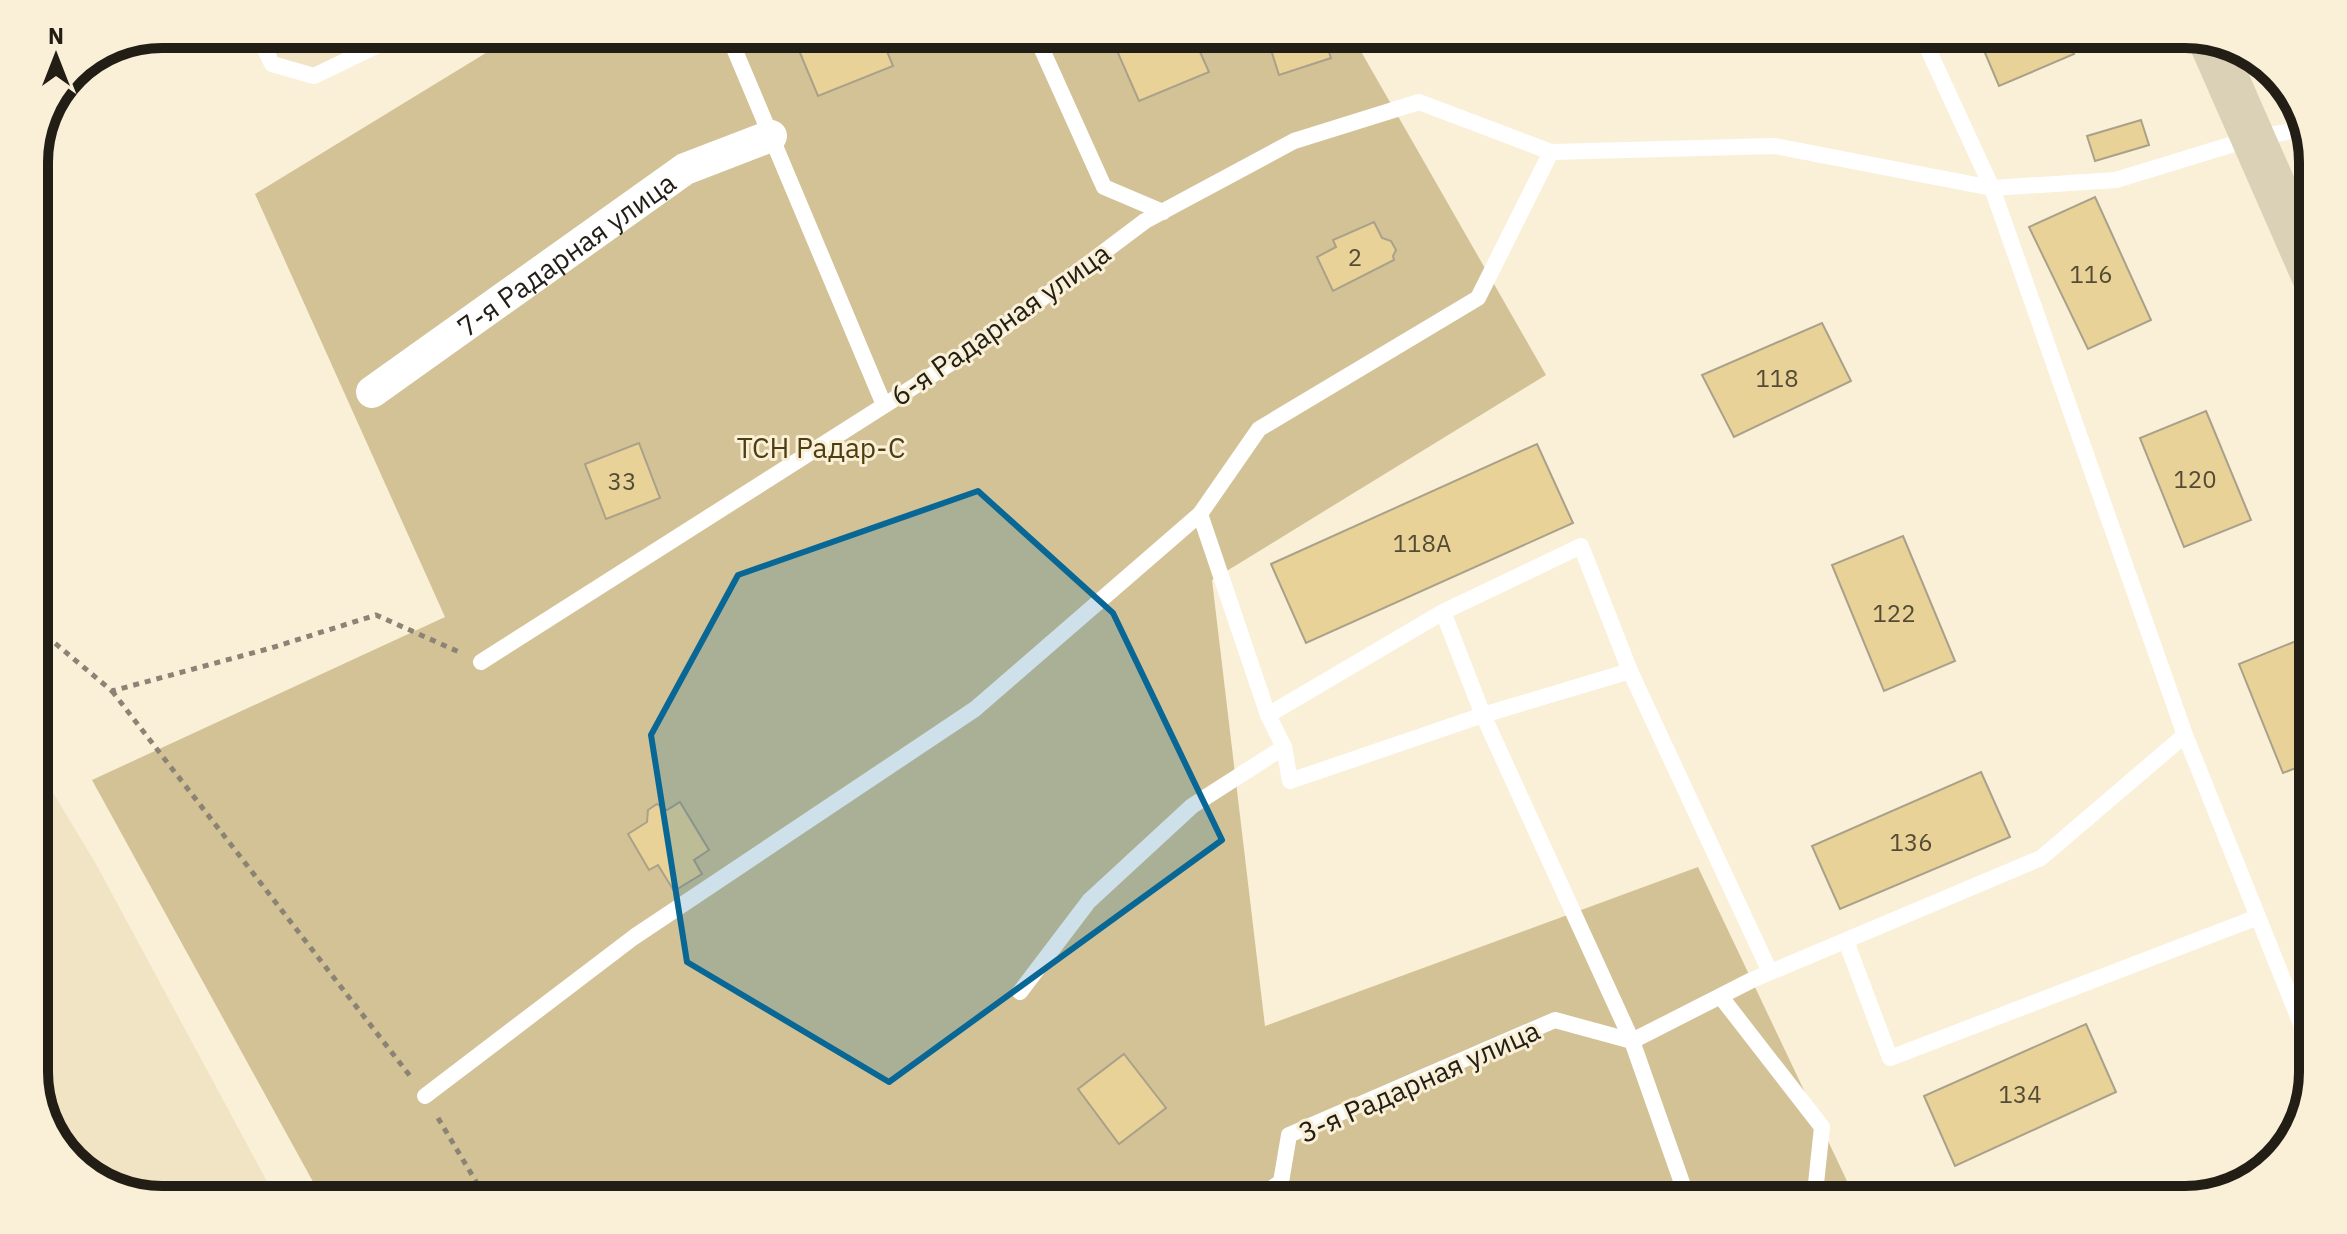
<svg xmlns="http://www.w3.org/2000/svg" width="2347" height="1234" font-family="'IBM Plex Sans',sans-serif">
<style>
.built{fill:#f0e4c4}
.green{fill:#d3c296}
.building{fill:#e9d297;stroke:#a9a18a;stroke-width:2}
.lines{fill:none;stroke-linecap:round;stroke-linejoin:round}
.path{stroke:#8b8474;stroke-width:5;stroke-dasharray:6 6;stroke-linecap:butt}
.lane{stroke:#fff;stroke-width:16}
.street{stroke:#fff;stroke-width:32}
.secondary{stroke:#dbd1b6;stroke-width:44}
.marked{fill:#096796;fill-opacity:0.2;stroke:#096796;stroke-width:6;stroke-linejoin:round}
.labels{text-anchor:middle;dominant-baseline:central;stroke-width:6;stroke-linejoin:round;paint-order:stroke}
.number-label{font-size:24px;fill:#544b36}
.street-label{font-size:28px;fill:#221e15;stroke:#f9f0d7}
.park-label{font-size:28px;fill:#4e3e0f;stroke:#f9f0d7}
.rim{fill:none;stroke:#221e15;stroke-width:10}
</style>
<rect width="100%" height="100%" fill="#f9f0d7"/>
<g class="built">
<polygon points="218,34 432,34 314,76"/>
<polygon points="34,761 96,864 277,1200 162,1200 105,1187 55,1143 34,1081"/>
</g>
<polygon class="green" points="517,34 1351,34 1546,375 1212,580 1265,1026 1698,867 1856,1200 323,1200 92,780 445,617 255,194"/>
<g class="building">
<polygon points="833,34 880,34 893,66 818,96 798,48"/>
<polygon points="1118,34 1192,34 1209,72 1139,101 1111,37"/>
<polygon points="1266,34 1323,34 1331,58 1279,75"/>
<polygon points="1977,34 2065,34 2074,54 1999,86"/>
<polygon points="2141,120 2149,145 2095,161 2087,136"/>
<polygon points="2095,197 2151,320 2088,349 2029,227"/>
<polygon points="1374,222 1382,238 1391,241 1396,250 1393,256 1394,260 1333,291 1317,257 1336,247 1333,240"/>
<polygon points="1822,323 1851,381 1734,437 1702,375"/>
<polygon points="2206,411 2251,520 2184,547 2140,438"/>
<polygon points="639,443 660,498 606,519 585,464"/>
<polygon points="1537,444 1573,523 1306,643 1271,564"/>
<polygon points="1903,536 1955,661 1884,691 1832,565"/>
<polygon points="2306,637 2313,653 2313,761 2283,773 2239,664"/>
<polygon points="1981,772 2010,837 1840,909 1812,846"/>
<polygon points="680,802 709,850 694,860 702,874 674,891 658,865 649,870 628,834 647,822 648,810 657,804 667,810"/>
<polygon points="2086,1024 2116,1092 1955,1166 1924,1096"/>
<polygon points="1124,1054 1166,1108 1119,1144 1078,1089"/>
</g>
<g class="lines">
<g class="path">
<polyline points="34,645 50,639 112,691 271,648 376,615 459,652"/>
<polyline points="112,691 410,1076"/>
<polyline points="438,1118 487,1200"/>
</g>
<g class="lane">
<polyline points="258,34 272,64 314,76 401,34"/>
<polyline points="728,34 884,405"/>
<polyline points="1035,34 1104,187 1163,212"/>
<polyline points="1921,34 1992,188 2185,735 2313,1054"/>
<polyline points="1200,514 1268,715 1284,747 1290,781 1483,715 1630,671 1770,972"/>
<polyline points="1443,612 1483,715 1632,1041 1688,1200"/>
<polyline points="481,662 984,342 1145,221 1294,141 1419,102 1551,152 1775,146 1992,188 2116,180 2253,138 2304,129"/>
<polyline points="1268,715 1443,612 1581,546 1630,671"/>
<polyline points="1846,941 1890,1058 2258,917"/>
<polyline points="1020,992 1089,901 1192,806 1284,747"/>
<polyline points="1721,997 1822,1127 1815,1193 1809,1200"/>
<polyline points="425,1096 634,937 975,709 1200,514 1259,429 1478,298 1551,152"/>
<polyline points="1254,1200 1281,1182 1289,1135 1555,1020 1632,1041 1752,980 2041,858 2185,735"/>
</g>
<path class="street" id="s1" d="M372,392L685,169L771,136"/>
<polyline class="secondary" points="2210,40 2313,275"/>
</g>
<path class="marked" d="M978,491L1113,613L1222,840L889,1082L687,962L651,735L738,575Z"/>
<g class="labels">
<g class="number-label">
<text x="1355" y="257">2</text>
<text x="2091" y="274">116</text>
<text x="1777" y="378">118</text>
<text x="2195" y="479">120</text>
<text x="622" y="481">33</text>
<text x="1422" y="543">118А</text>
<text x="1894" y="613">122</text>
<text x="1911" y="842">136</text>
<text x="2020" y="1094">134</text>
</g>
<g class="street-label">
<text stroke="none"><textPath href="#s1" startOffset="238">7-я Радарная улица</textPath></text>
<text transform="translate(1000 324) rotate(-35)">6-я Радарная улица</text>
<text transform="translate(1419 1081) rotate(-24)">3-я Радарная улица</text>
</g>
<g class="park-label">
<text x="821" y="447">ТСН Радар-С</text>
</g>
</g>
<path d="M0 0H2347V1234H0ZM162 48H2185A114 114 0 0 1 2299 162V1072A114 114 0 0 1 2185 1186H162A114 114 0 0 1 48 1072V162A114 114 0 0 1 162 48Z" fill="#f9f0d7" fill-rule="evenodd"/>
<path class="rim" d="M162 48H2185A114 114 0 0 1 2299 162V1072A114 114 0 0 1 2185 1186H162A114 114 0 0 1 48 1072V162A114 114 0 0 1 162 48Z"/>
<g transform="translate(56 56)" stroke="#f9f0d7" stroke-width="6" paint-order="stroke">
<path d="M0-6L14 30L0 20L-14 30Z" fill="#221e15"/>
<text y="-12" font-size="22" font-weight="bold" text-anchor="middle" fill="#221e15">N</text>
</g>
</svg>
